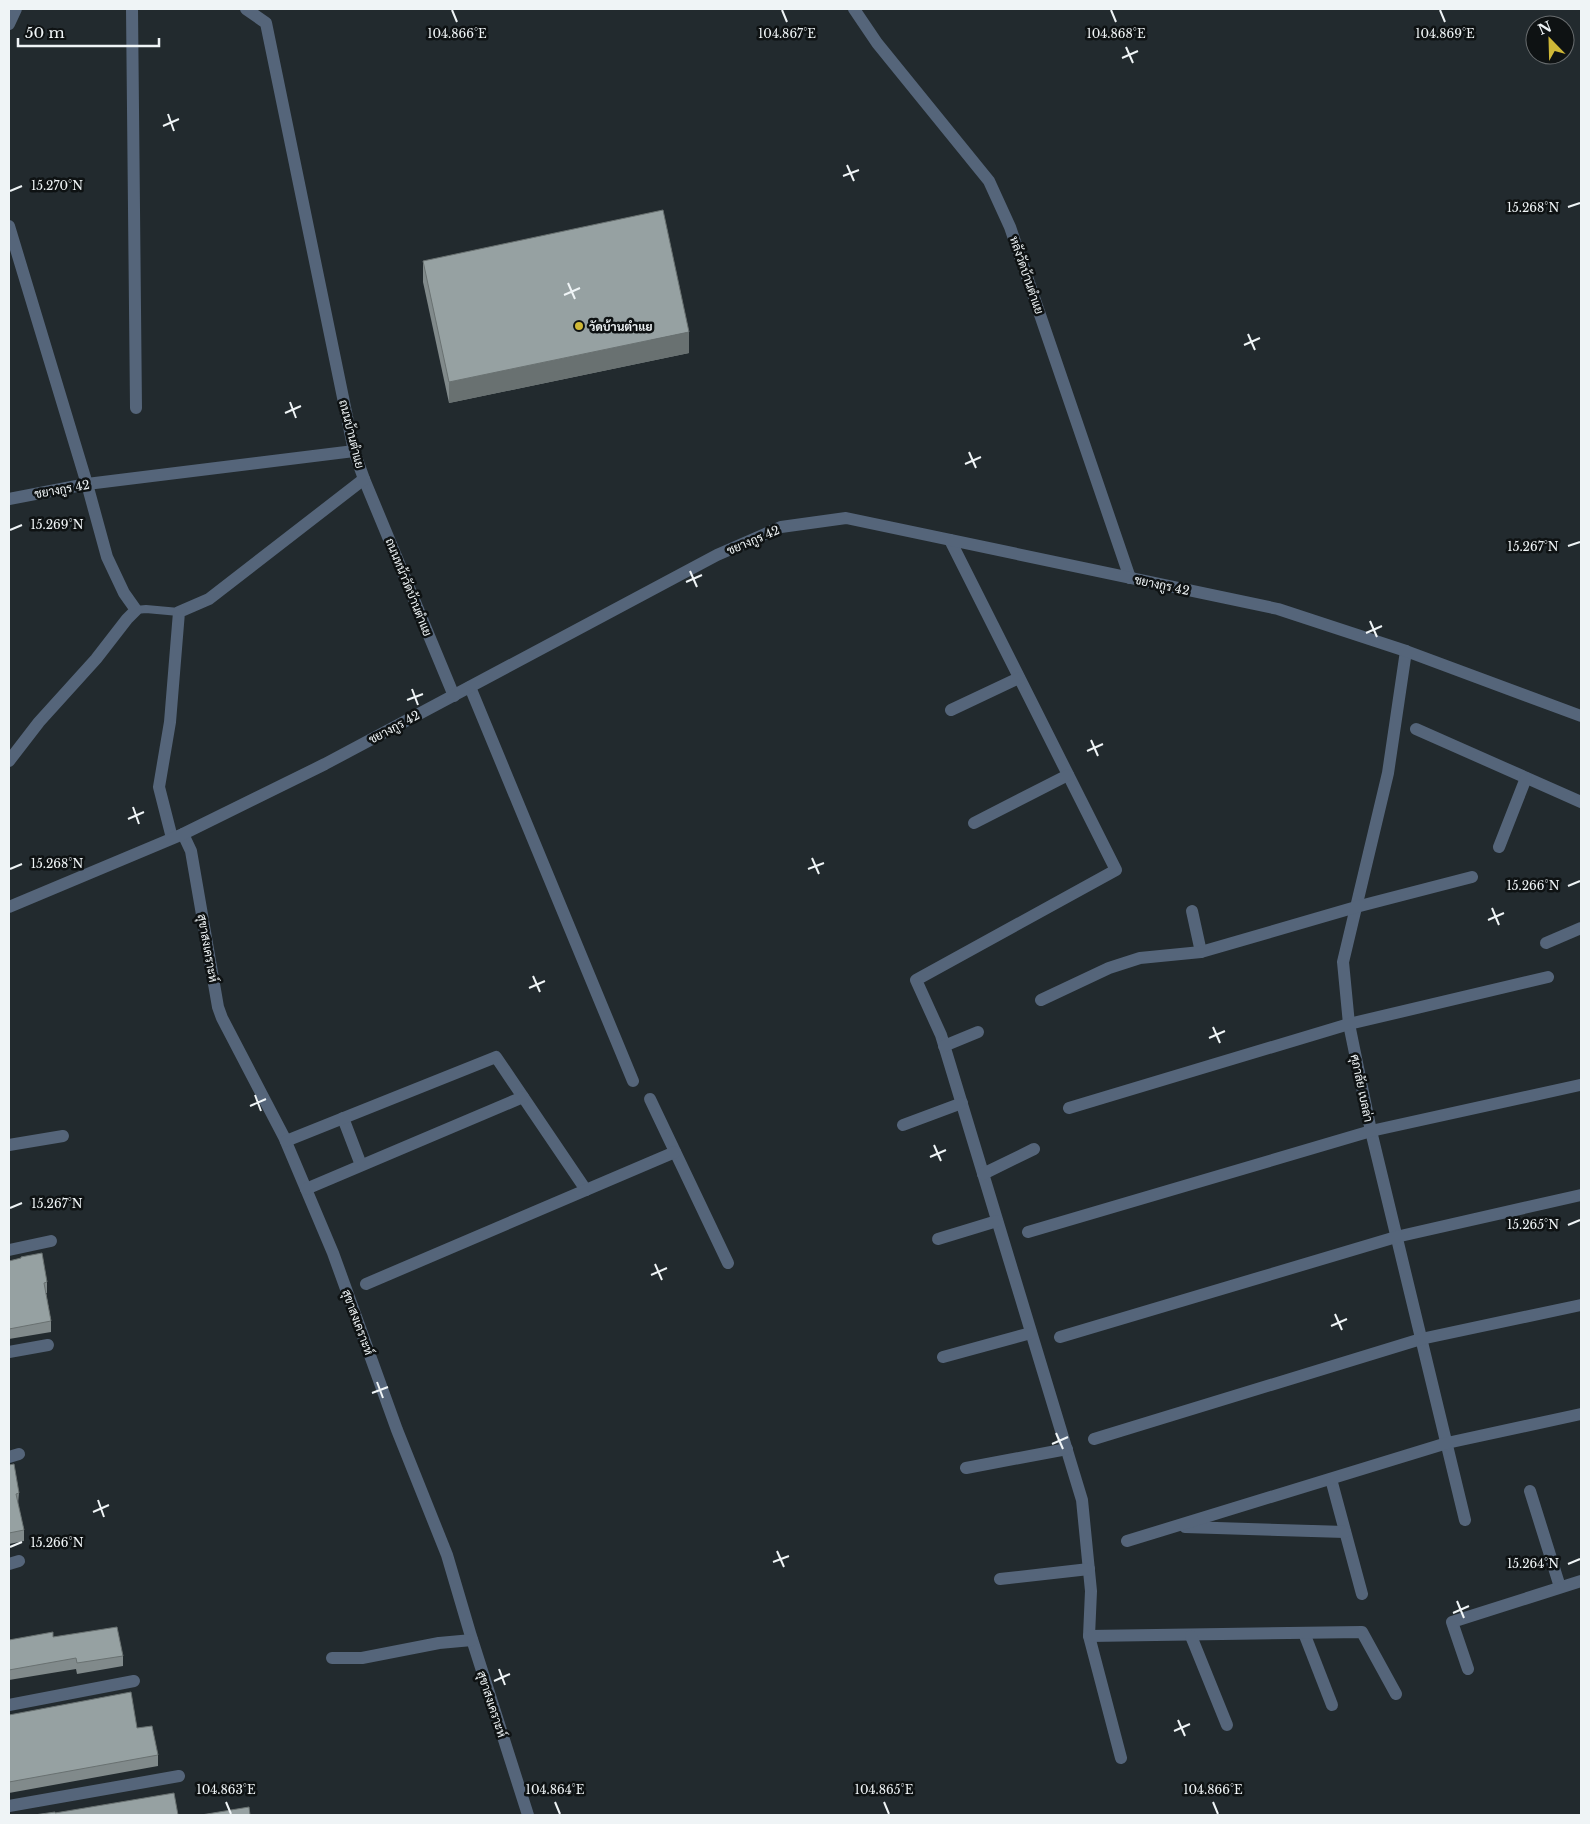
<svg xmlns="http://www.w3.org/2000/svg" width="1590" height="1824" font-family="'Libre Baskerville',Sarabun,serif">
<style>
.lines{fill:none;stroke-linecap:round;stroke-linejoin:round}
.lane{stroke:#55657a;stroke-width:8}
.street{stroke:#55657a;stroke-width:12}
.wall{fill:#818a8b}
.shaded-wall{fill:#697171}
.building{fill:#96a1a2;stroke:#697171}
.ticks{fill:none;stroke:#eff4f6;stroke-width:2}
.poi-dot{fill:#cfb837;stroke:#0e1213;stroke-width:2}
.labels{text-anchor:middle;dominant-baseline:central;stroke-width:5;stroke-linejoin:round;paint-order:stroke}
.street-label{font-size:12px;fill:#eff4f6;stroke:#0e1213}
.poi-label{font-size:12px;font-weight:bold;fill:#eff4f6;stroke:#0e1213;text-anchor:start}
.ticks-label{font-size:12px;text-anchor:middle;fill:#eff4f6;stroke:#0e1213;stroke-width:5;stroke-linejoin:round;paint-order:stroke}
</style>
<rect width="100%" height="100%" fill="#222a2e"/>
<g class="lines">
<polyline class="lane" points="136,610 146,609 179,612"/>
<g class="street">
<polyline points="132,9 136,408"/>
<polyline points="854,9 877,43 989,181 1010,227 1130,578"/>
<polyline points="9,24 16,9"/>
<polyline points="9,226 87,484 107,557 124,593 136,610 127,619 96,659 39,722 9,761"/>
<polyline points="364,479 454,696"/>
<polyline points="9,499 87,484 354,451"/>
<polyline points="950,540 1116,870 916,980 941,1035 1082,1500 1091,1591 1089,1636 1121,1758"/>
<polyline points="1406,651 1388,773 1343,962 1349,1024 1371,1131 1465,1520"/>
<polyline points="470,687 633,1081"/>
<polyline points="951,710 1019,678"/>
<polyline points="1416,729 1581,802"/>
<polyline points="974,823 1068,775"/>
<polyline points="183,834 191,851 218,1007 222,1018 284,1137 333,1253 397,1430 447,1555 470,1633 528,1815"/>
<polyline points="172,838 159,787 170,722 179,612 209,599 364,479 354,451 266,23 246,9"/>
<polyline points="1499,847 1526,778"/>
<polyline points="9,907 183,834 325,764 717,555 781,527 846,518 1278,609 1406,651 1581,716"/>
<polyline points="1192,911 1201,952"/>
<polyline points="1546,943 1581,928"/>
<polyline points="1041,1000 1109,968 1140,958 1201,952 1356,907 1472,877"/>
<polyline points="944,1046 978,1032"/>
<polyline points="650,1099 728,1263"/>
<polyline points="1069,1108 1349,1024 1548,977"/>
<polyline points="343,1118 361,1165"/>
<polyline points="903,1125 962,1103"/>
<polyline points="286,1141 496,1057 586,1190"/>
<polyline points="9,1145 63,1136"/>
<polyline points="983,1174 1034,1149"/>
<polyline points="306,1189 523,1097"/>
<polyline points="1028,1232 1371,1131 1580,1085"/>
<polyline points="938,1239 997,1221"/>
<polyline points="9,1250 51,1241"/>
<polyline points="366,1284 675,1152"/>
<polyline points="1060,1337 1396,1237 1581,1195"/>
<polyline points="9,1352 48,1345"/>
<polyline points="943,1357 1031,1333"/>
<polyline points="1094,1439 1421,1339 1581,1305"/>
<polyline points="9,1457 19,1454"/>
<polyline points="966,1468 1067,1449"/>
<polyline points="1331,1479 1362,1594"/>
<polyline points="1530,1491 1560,1587"/>
<polyline points="1185,1527 1345,1532"/>
<polyline points="1127,1541 1447,1443 1581,1414"/>
<polyline points="9,1564 19,1561"/>
<polyline points="1000,1579 1089,1569"/>
<polyline points="1304,1633 1332,1705"/>
<polyline points="1089,1636 1362,1632 1396,1694"/>
<polyline points="1191,1636 1227,1725"/>
<polyline points="332,1658 362,1658 439,1643 472,1640"/>
<polyline points="1468,1669 1452,1622 1581,1581"/>
<polyline points="9,1705 134,1681"/>
<polyline points="9,1806 179,1776"/>
</g>
</g>
<g class="wall">
<polygon points="423,261 689,353 449,403 423,282"/>
<polygon points="9,1261 47,1282 47,1293 46,1293 51,1321 51,1332 9,1339"/>
<polygon points="9,1465 19,1493 18,1504 24,1530 24,1541 9,1544"/>
<polygon points="53,1637 123,1656 123,1666 77,1674 76,1669 9,1680 9,1640"/>
<polygon points="9,1715 137,1728 158,1755 158,1766 9,1793"/>
</g>
<polygon class="shaded-wall" points="689,332 689,353 449,403 449,382"/>
<g class="building">
<polygon points="663,210 689,332 449,382 423,261"/>
<polygon points="42,1253 47,1282 44,1283 51,1321 9,1329 9,1261 21,1258 21,1257"/>
<polygon points="14,1464 19,1493 16,1494 24,1530 9,1533 9,1465"/>
<polygon points="117,1627 123,1656 77,1663 76,1658 9,1670 9,1640 53,1632 53,1637"/>
<polygon points="131,1692 137,1728 152,1726 158,1755 9,1782 9,1715"/>
<polygon points="174,1793 178,1815 34,1815 55,1812 55,1813"/>
<polygon points="249,1807 250,1815 201,1815"/>
</g>
<path class="ticks" d="M452,10L457,22M782,10L787,22M1111,10L1116,22M1440,10L1445,22M1126,47L1133,63M1122,58L1138,51M168,114L174,131M163,126L179,119M847,165L854,181M843,176L859,170M10,191L22,186M1568,207L1580,203M568,283L575,299M564,295L580,288M1248,334L1255,350M1244,345L1260,338M290,402L296,418M285,413L301,406M969,452L976,468M965,464L981,457M10,530L22,525M1568,546L1580,542M690,571L697,587M686,582L702,575M1370,621L1377,637M1366,633L1382,626M412,689L418,705M407,700L423,694M1091,740L1098,756M1087,751L1103,744M133,807L139,824M128,819L144,812M812,858L819,874M10,869L22,864M808,869L824,863M1568,886L1580,881M1492,908L1499,925M1488,920L1504,913M533,976L540,992M529,988L545,981M1213,1027L1220,1043M1209,1038L1225,1031M255,1095L261,1111M250,1106L266,1099M934,1145L941,1161M930,1157L946,1150M10,1208L22,1203M1568,1225L1580,1220M655,1264L662,1280M651,1275L667,1268M1335,1314L1342,1330M1331,1326L1347,1319M377,1382L383,1398M372,1393L388,1387M1056,1433L1063,1449M1052,1444L1068,1437M98,1500L104,1517M93,1512L109,1505M10,1547L22,1542M777,1551L784,1567M773,1562L789,1556M1568,1564L1580,1559M1457,1601L1464,1618M1453,1613L1469,1606M499,1669L505,1685M494,1681L510,1674M1178,1720L1185,1736M1174,1731L1190,1724M226,1802L231,1814M555,1802L560,1814M884,1802L889,1814M1213,1802L1218,1814"/>
<circle class="poi-dot" cx="579" cy="326" r="5"/>
<g class="labels">
<g class="street-label">
<text transform="translate(1027 275) rotate(71)">หลังวัดบ้านตำแย</text>
<text transform="translate(352 434) rotate(76)">ถนนบ้านตำแย</text>
<text transform="translate(62 489) rotate(-10)">ชยางกูร 42</text>
<text transform="translate(753 540) rotate(-23)">ชยางกูร 42</text>
<text transform="translate(1162 585) rotate(12)">ชยางกูร 42</text>
<text transform="translate(409 587) rotate(68)">ถนนหน้าวัดบ้านตำแย</text>
<text transform="translate(394 727) rotate(-28)">ชยางกูร 42</text>
<text transform="translate(208 948) rotate(80)">สุขาสงเคราะห์</text>
<text transform="translate(1362 1088) rotate(78)">ศุภาลัย เบลล่า</text>
<text transform="translate(358 1322) rotate(70)">สุขาสงเคราะห์</text>
<text transform="translate(492 1704) rotate(72)">สุขาสงเคราะห์</text>
</g>
<g class="poi-label">
<text x="589" y="326">วัดบ้านตำแย</text>
</g>
</g>
<g class="ticks-label">
<text x="457" y="38">104.866°E</text>
<text x="787" y="38">104.867°E</text>
<text x="1116" y="38">104.868°E</text>
<text x="1445" y="38">104.869°E</text>
<text x="57" y="190">15.270°N</text>
<text x="1533" y="212">15.268°N</text>
<text x="57" y="529">15.269°N</text>
<text x="1533" y="551">15.267°N</text>
<text x="57" y="868">15.268°N</text>
<text x="1533" y="890">15.266°N</text>
<text x="57" y="1208">15.267°N</text>
<text x="1533" y="1229">15.265°N</text>
<text x="57" y="1547">15.266°N</text>
<text x="1533" y="1568">15.264°N</text>
<text x="226" y="1794">104.863°E</text>
<text x="555" y="1794">104.864°E</text>
<text x="884" y="1794">104.865°E</text>
<text x="1213" y="1794">104.866°E</text>
</g>
<rect width="1590" height="1824" fill="none" stroke="#eff4f6" stroke-width="20"/>
<g transform="translate(1550 40) rotate(337)"><circle r="24" fill="#0e1213" stroke="#686c6e"/>
<path d="M0-4L9 19L0 12L-9 19Z" fill="#cfb837"/>
<text y="-8" font-size="14" font-weight="bold" text-anchor="middle" fill="#eff4f6">N</text>
</g>
<path d="M18 38v8h141v-8" fill="none" stroke="#eff4f6" stroke-width="2.5"/>
<text x="25" y="38" font-size="15" fill="#eff4f6" stroke="#0e1213" stroke-width="4" paint-order="stroke">50 m</text>
</svg>
